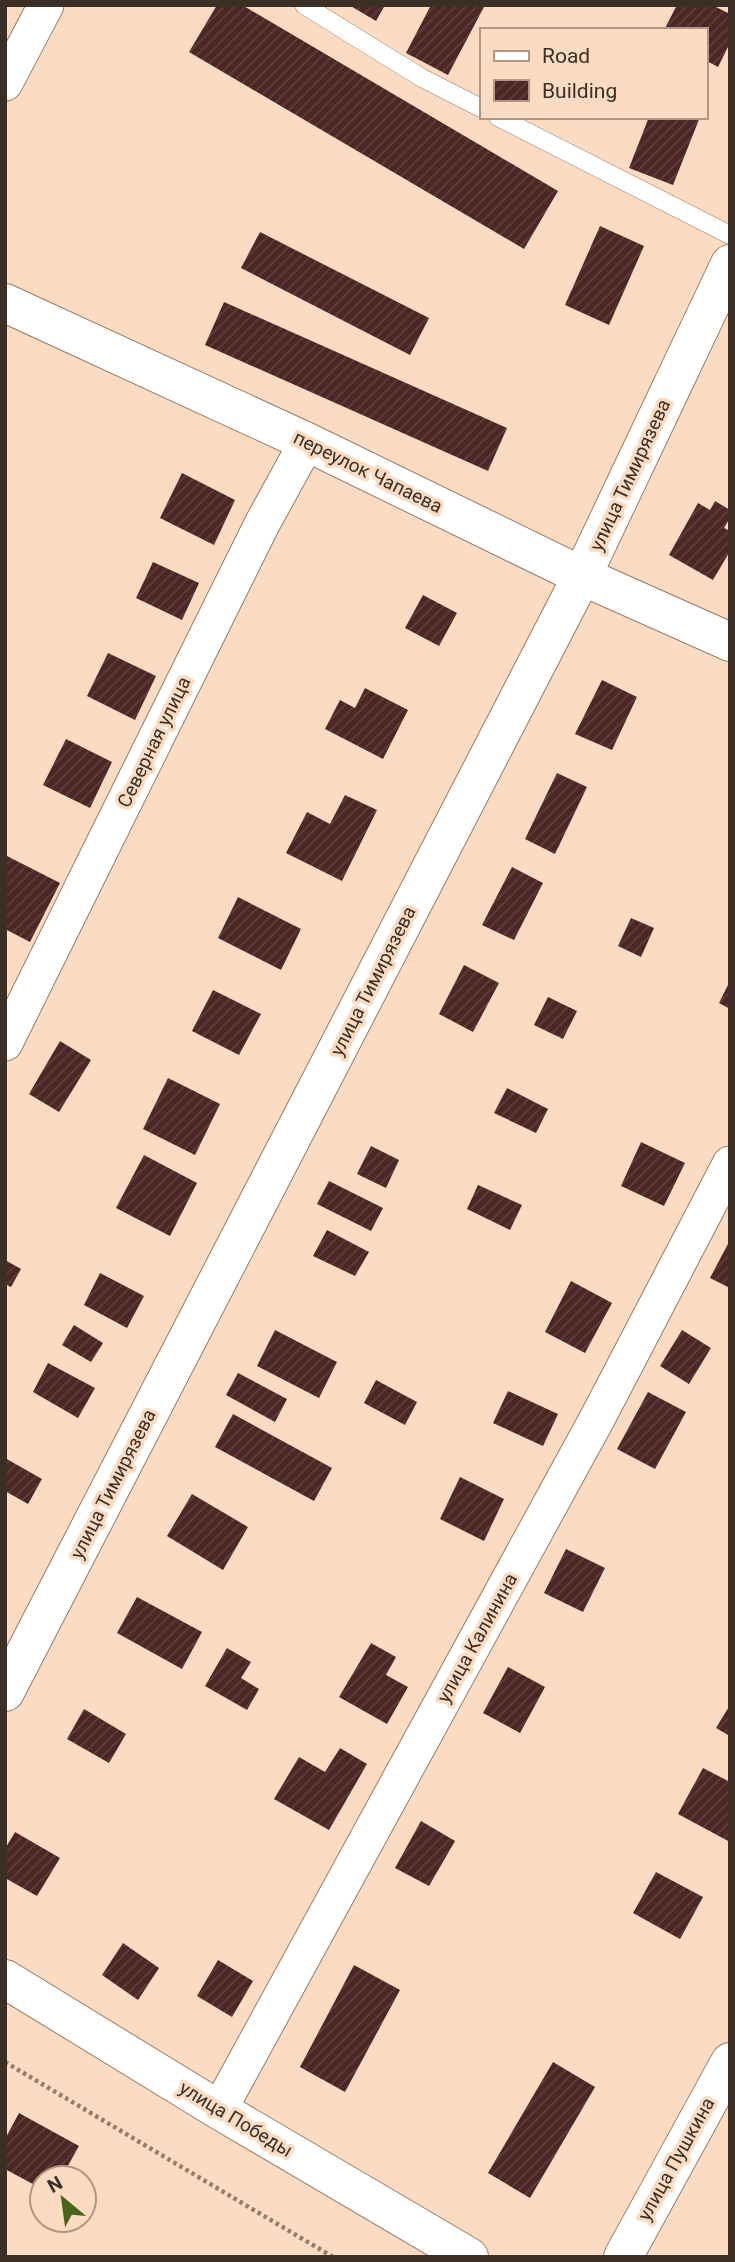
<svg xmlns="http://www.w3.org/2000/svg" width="735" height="2262" font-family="Roboto,sans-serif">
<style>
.building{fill:url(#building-hatch)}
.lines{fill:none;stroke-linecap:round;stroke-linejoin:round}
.lane-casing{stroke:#997c66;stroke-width:19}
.street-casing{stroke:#997c66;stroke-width:37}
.secondary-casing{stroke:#997c66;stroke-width:40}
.path{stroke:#927d6c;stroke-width:4.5;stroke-dasharray:3.5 3.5;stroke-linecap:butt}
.lane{stroke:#fff;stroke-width:18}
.street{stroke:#fff;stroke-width:35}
.secondary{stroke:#fff;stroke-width:38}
.labels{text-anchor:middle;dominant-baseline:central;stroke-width:7;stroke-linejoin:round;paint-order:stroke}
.street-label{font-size:19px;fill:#3c3026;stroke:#fbdbc2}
</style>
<defs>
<pattern id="building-hatch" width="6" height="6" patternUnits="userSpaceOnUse" patternTransform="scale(1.75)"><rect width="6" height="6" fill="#4d2725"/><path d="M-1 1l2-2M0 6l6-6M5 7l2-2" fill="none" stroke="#5f3e3c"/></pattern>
</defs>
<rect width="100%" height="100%" fill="#fbdbc2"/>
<g class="building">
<polygon points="217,5 242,5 558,191 524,249 189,52"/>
<polygon points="349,5 385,5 376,21"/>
<polygon points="431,5 485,5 448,75 406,53"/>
<polygon points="677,5 712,5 730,14 730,43 718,67 705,60 705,30 664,30"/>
<polygon points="649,117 700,117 673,185 629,168"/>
<polygon points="600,226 644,246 609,325 565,305"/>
<polygon points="260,232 429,318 410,355 241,268"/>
<polygon points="224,302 507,428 488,471 205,345"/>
<polygon points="182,473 235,500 214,545 160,518"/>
<polygon points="715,501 730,510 730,518 724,528 730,531 730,551 713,580 669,555 698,503 710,510"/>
<polygon points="153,562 199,583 182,620 136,598"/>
<polygon points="423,595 457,613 439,646 405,628"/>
<polygon points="108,653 156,676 135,720 87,696"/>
<polygon points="602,680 637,697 612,750 575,734"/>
<polygon points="365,688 408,710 383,759 325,729 340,700 355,708"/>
<polygon points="66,739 112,762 90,808 43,785"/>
<polygon points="557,773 587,787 555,854 525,839"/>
<polygon points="345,795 377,810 342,881 286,853 307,812 330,824"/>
<polygon points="5,855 60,883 30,942 5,929"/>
<polygon points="512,867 543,883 514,940 482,925"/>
<polygon points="238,897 301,929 281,970 218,938"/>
<polygon points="631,918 654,928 641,957 618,946"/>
<polygon points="464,965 499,983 473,1032 439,1014"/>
<polygon points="730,981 730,1009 719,1003"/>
<polygon points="213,990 261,1014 239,1055 192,1031"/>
<polygon points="548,997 577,1011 563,1039 534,1025"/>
<polygon points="60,1041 91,1060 59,1112 29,1094"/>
<polygon points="168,1078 220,1104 195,1155 143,1129"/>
<polygon points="507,1088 548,1109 536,1133 494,1113"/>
<polygon points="641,1142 685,1163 664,1206 621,1186"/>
<polygon points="371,1146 399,1160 386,1188 357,1174"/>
<polygon points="144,1155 197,1183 170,1236 116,1208"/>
<polygon points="329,1181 383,1208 371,1231 317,1204"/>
<polygon points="478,1185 522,1205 510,1230 467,1209"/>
<polygon points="327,1230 369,1252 355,1276 313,1256"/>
<polygon points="730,1240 730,1288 710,1278"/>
<polygon points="5,1260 21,1269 11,1287 5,1284"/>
<polygon points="100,1273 144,1296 127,1328 84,1305"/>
<polygon points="571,1281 612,1303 585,1353 545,1332"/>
<polygon points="74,1325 103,1343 91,1362 62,1345"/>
<polygon points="275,1330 337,1362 319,1398 257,1366"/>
<polygon points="682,1330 711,1348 689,1384 660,1366"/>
<polygon points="48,1363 95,1388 78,1418 33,1392"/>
<polygon points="238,1373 287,1399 275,1422 226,1395"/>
<polygon points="376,1380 417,1402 405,1425 364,1403"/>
<polygon points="508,1391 558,1414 543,1446 493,1423"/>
<polygon points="648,1392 686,1412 655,1469 617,1449"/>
<polygon points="233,1414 332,1468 314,1501 215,1447"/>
<polygon points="5,1458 42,1479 28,1504 5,1491"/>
<polygon points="460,1477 504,1499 484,1541 440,1519"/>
<polygon points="192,1494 248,1527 223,1570 167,1536"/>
<polygon points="566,1549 605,1568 583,1612 544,1593"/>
<polygon points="137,1597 202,1632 182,1669 117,1633"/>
<polygon points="371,1643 396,1657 386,1675 408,1687 387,1724 339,1697"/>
<polygon points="227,1648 251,1662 241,1678 259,1689 247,1710 205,1686"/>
<polygon points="508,1667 545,1687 520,1733 483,1713"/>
<polygon points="730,1705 730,1736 716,1728"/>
<polygon points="84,1709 126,1734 109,1763 67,1739"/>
<polygon points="340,1748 367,1764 329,1830 274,1799 299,1757 325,1772"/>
<polygon points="703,1768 730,1782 730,1842 678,1814"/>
<polygon points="421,1821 455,1841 429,1886 395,1868"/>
<polygon points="15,1832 60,1858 37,1896 5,1878 5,1849"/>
<polygon points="656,1872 703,1897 680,1939 633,1913"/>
<polygon points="123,1943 159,1968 138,2000 102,1975"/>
<polygon points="218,1960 253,1981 232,2017 197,1996"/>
<polygon points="354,1965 400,1990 345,2092 300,2067"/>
<polygon points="553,2062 595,2087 530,2198 488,2173"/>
<polygon points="19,2113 79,2146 61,2178 42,2178 42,2189 5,2169 5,2139"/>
</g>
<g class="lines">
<defs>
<g id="lane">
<polyline points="304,5 422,78 481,108"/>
<polyline points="498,117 730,235"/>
</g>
<g id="street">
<polyline points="5,83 46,5"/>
<polyline points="5,1043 262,524 307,442"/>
<polyline points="219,2110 598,1417 730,1164"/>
</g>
<g id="secondary">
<polyline points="5,303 307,442 582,576 730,642"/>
<polyline points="5,1692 582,576 730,264"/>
<polyline points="5,1979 219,2110 469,2257"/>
<polyline points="623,2257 730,2062"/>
</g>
</defs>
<use href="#lane" class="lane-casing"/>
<use href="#street" class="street-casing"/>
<use href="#secondary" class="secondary-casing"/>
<polyline class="path" points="5,2062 333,2257"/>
<use href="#lane" class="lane"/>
<use href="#street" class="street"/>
<use href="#secondary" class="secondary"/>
</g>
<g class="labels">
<g class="street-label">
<text transform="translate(368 472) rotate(26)">переулок Чапаева</text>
<text transform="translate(630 475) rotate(-65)">улица Тимирязева</text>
<text transform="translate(154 742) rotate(-64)">Северная улица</text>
<text transform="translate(373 981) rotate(-63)">улица Тимирязева</text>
<text transform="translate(113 1484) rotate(-63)">улица Тимирязева</text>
<text transform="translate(477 1638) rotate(-61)">улица Калинина</text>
<text transform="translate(236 2119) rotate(31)">улица Победы</text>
<text transform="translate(676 2159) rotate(-61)">улица Пушкина</text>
</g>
</g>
<rect width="735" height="2262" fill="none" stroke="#3c3026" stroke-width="14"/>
<rect x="480" y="28" width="228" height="91" fill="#fbdbc2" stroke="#af9784" stroke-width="2"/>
<rect x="494" y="51" width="35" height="10" fill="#ffffff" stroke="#af9784" stroke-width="2"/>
<text x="542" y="63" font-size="21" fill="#3c3026">Road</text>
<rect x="494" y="80" width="35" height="21" fill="url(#building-hatch)" stroke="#af9784" stroke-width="2"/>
<text x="542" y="98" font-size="21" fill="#3c3026">Building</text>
<g transform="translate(63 2199) rotate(331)"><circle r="33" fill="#fbdbc2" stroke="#af9784" stroke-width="2"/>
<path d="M0-5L12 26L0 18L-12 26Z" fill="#486518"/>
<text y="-10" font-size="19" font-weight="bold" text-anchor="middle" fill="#3c3026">N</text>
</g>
</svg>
